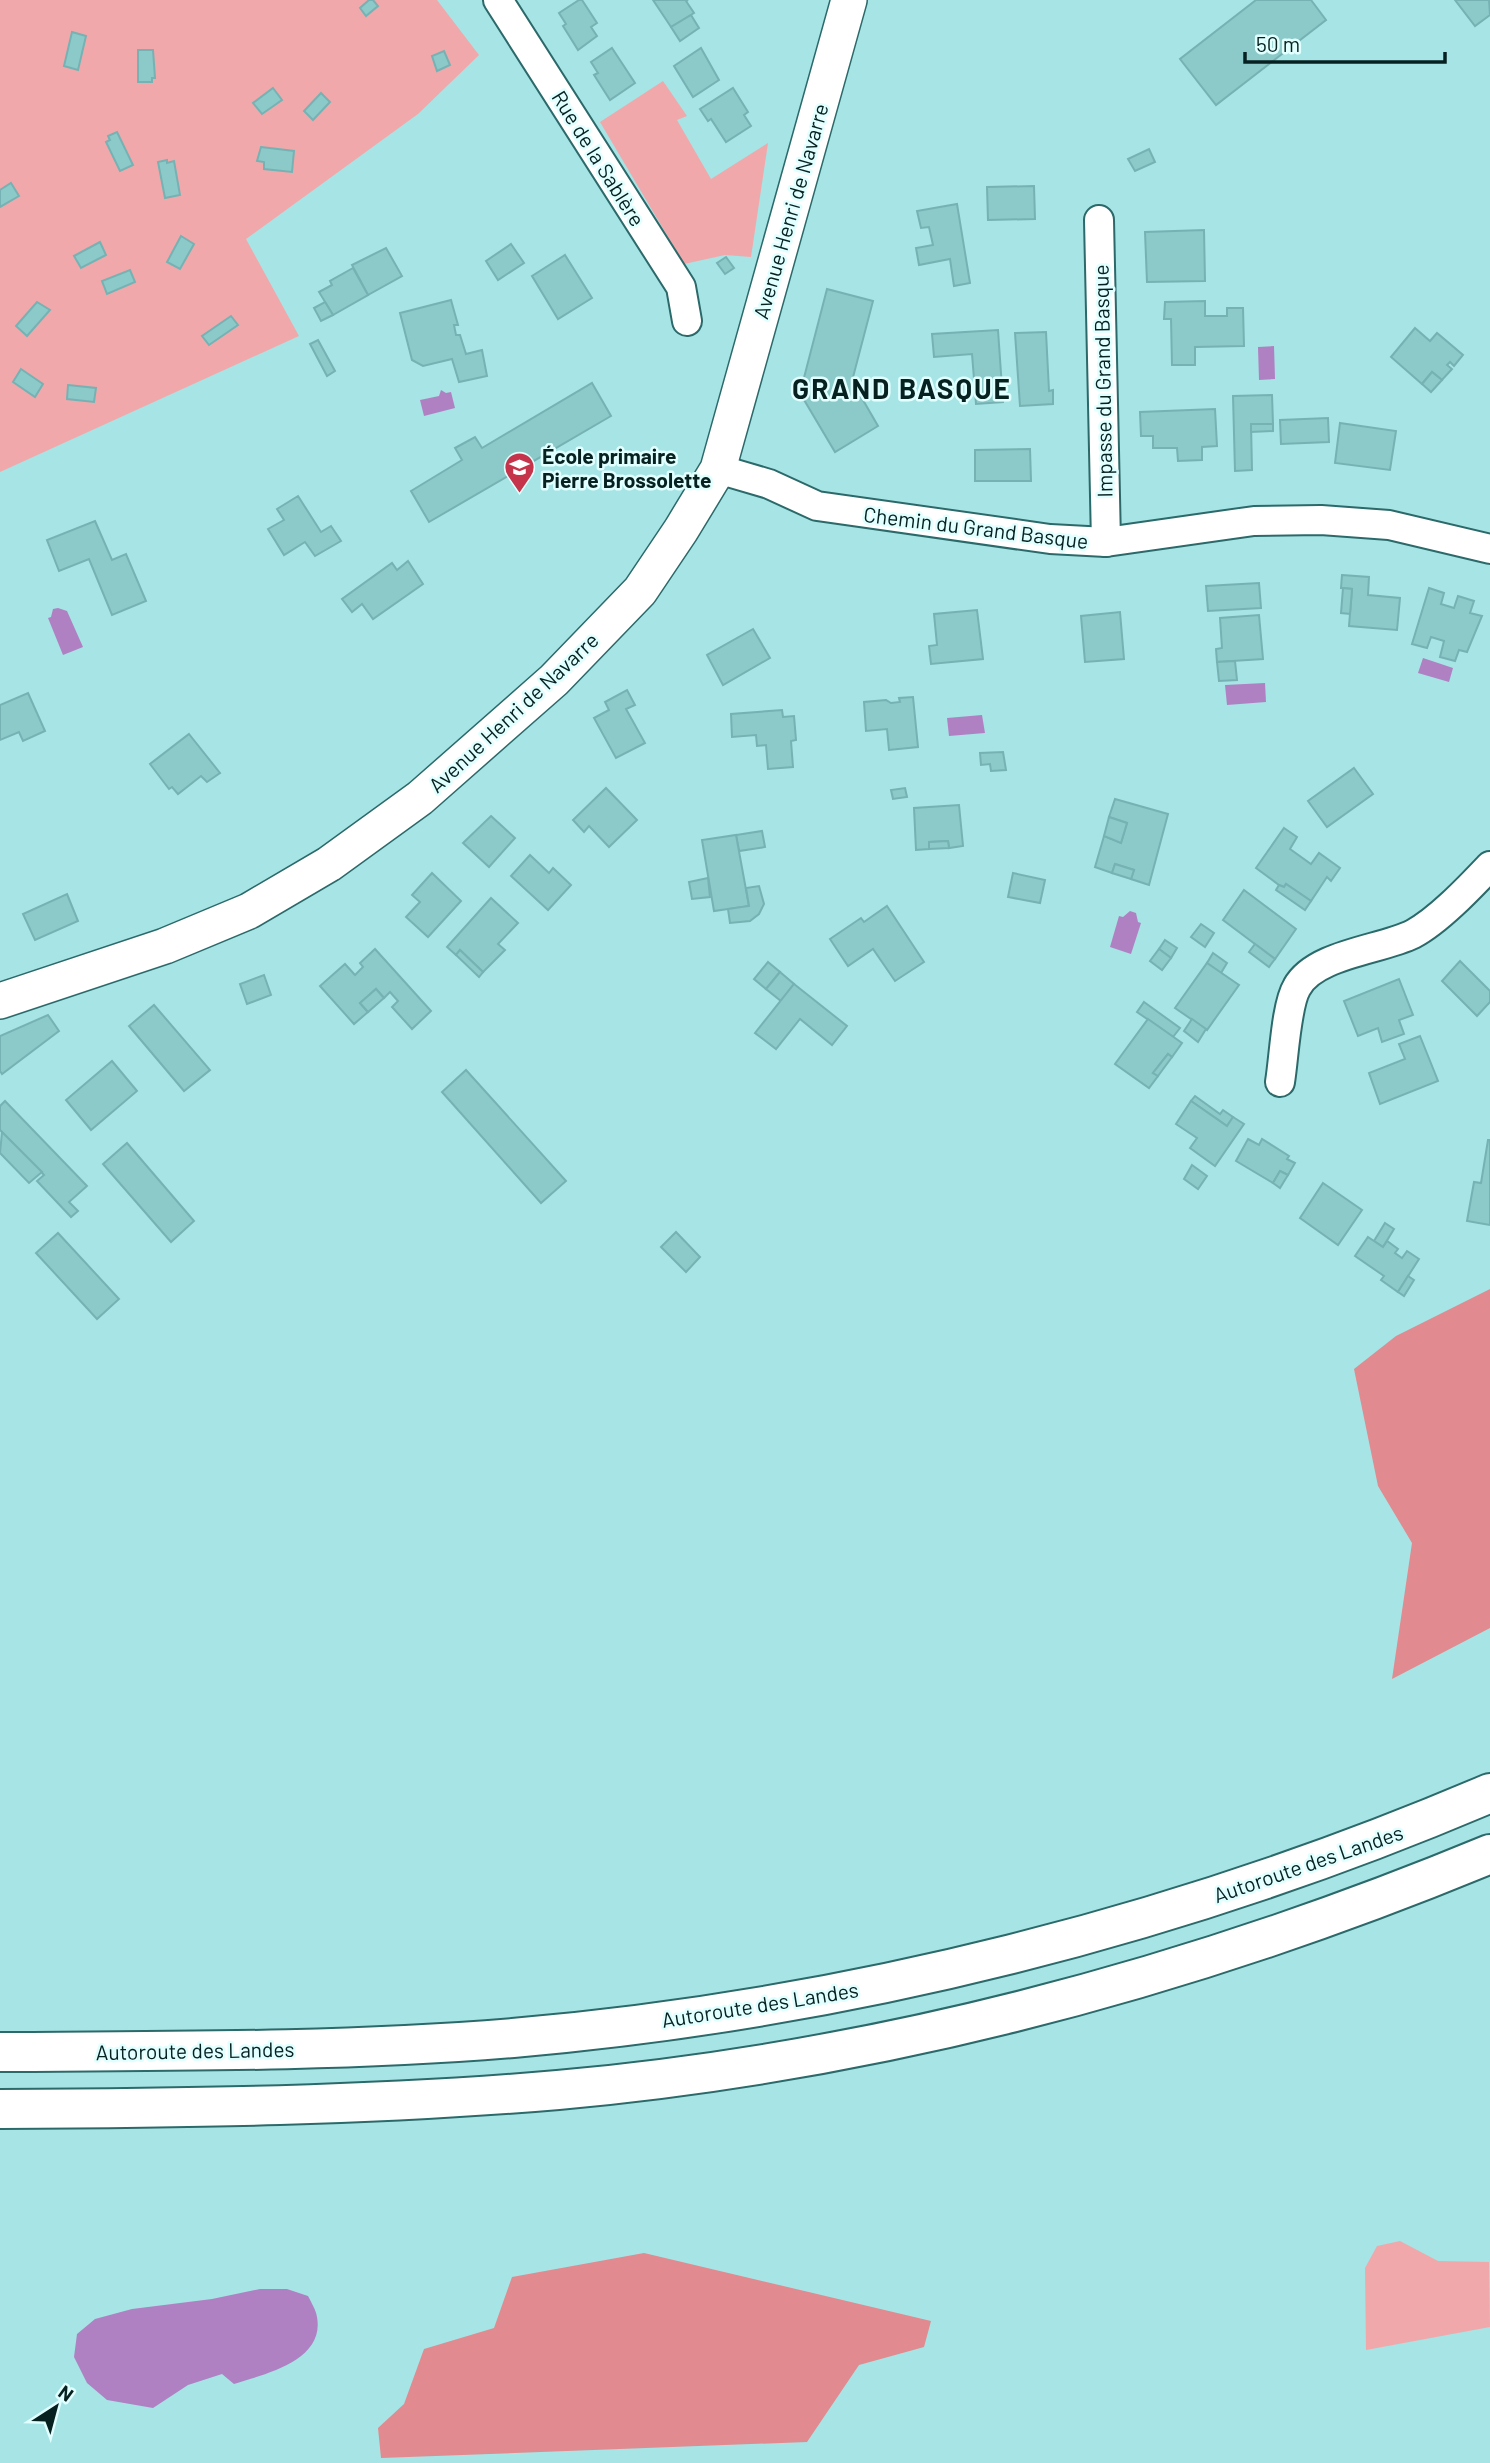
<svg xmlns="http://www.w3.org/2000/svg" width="1490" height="2463" font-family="Barlow,sans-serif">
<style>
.green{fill:#f1a8ab}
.forest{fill:#e18a8f}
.water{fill:#b081c2}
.building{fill:#8cc9c9;stroke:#76b2b3;stroke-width:2}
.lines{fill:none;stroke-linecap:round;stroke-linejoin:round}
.minor-casing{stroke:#2c696a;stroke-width:32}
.major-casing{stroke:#2c696a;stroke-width:38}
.highway-casing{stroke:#2c696a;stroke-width:42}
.minor{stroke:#fff;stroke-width:28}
.major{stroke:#fff;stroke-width:35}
.highway{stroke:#fff;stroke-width:38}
.labels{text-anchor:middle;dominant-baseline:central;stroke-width:5;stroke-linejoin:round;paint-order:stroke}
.street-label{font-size:21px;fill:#072121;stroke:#e1ffff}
.poi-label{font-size:21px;font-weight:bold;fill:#072121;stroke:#e1ffff;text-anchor:start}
.district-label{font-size:28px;font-weight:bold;letter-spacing:2px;fill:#072121;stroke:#e1ffff}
</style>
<rect width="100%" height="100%" fill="#a6e4e5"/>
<g class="green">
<polygon points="0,0 437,0 479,55 418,114 246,239 299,336 0,472"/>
<polygon points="663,81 687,116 677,120 711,179 768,143 751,257 725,255 684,264 600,122"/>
<polygon points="1400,2241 1438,2261 1489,2262 1490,2327 1366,2350 1365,2268 1377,2246"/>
</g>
<g class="forest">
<polygon points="1490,1289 1490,1628 1392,1679 1412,1543 1378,1486 1354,1369 1396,1336"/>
<polygon points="644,2253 931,2321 924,2347 859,2365 807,2442 381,2458 378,2428 404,2404 424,2349 494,2328 512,2277"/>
</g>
<g class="water">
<polygon points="1274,346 1275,379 1259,380 1258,347"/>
<polygon points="441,390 446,393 451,392 455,408 424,416 420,400 439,396"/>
<polygon points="58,608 67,611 83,647 63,655 48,618 51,617 53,609"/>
<polygon points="1423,658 1453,668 1449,682 1418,673"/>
<polygon points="1265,683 1266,702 1227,705 1225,685"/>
<polygon points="982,715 985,733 949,736 947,718"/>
<polygon points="1130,911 1136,913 1138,922 1141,923 1131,954 1110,947 1119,916 1123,917"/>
<path d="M260,2289H287L308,2296C311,2302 316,2310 317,2317C325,2361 265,2374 234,2384L222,2374L188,2385L153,2408L107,2400L87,2383L74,2357L77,2334L95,2319L132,2309L212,2299Z"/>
</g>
<g class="building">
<polygon points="369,0 373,0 378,6 366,16 360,8"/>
<polygon points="579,0 582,0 597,23 591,27 597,36 578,50 563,26 566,24 559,13"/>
<polygon points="653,0 688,0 686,1 694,13 671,27"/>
<polygon points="1256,0 1311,0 1326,20 1216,105 1180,59"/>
<polygon points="1455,0 1489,0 1490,15 1475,26"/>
<polygon points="691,15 699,28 680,41 671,27"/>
<polygon points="72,32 86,36 78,70 64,66"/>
<polygon points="612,48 635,83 610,100 594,75 598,73 591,62"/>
<polygon points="701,48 719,80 693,97 674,66"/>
<polygon points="138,50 153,50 155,78 152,78 152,82 138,82"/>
<polygon points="444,51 450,65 437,71 432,56"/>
<polygon points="273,88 282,100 262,114 253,103"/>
<polygon points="733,88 748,112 744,115 751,126 726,142 711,119 708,121 700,109"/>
<polygon points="321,93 330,102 313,120 304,111"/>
<polygon points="117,132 133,165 120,171 106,142 110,140 108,136"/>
<polygon points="261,147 294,151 292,172 264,169 264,162 257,161"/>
<polygon points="1149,149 1155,162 1135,171 1128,159"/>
<polygon points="167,160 167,163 174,161 180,195 165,198 158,162"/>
<polygon points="11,183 19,196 0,207 0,190"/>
<polygon points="1034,186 1035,219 988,220 987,187"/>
<polygon points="957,204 970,283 954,286 950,259 919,265 916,248 933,245 929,227 921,228 917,211"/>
<polygon points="1204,230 1205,281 1147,282 1145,232"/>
<polygon points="181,236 194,244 180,269 167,262"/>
<polygon points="100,242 106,255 81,268 74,256"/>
<polygon points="511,244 524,263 498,280 486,261"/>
<polygon points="386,248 402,276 368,295 352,265"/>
<polygon points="565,255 592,298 558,319 532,276"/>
<polygon points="726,257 734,268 725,274 717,263"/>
<polygon points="353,268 368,295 333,315 319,292 332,285 330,281"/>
<polygon points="130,270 135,282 107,294 102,281"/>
<polygon points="827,289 873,301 852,381 878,426 835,452 800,393"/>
<polygon points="451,300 458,325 454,325 456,335 460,335 466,354 482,350 487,376 459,382 452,359 423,366 412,360 400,313"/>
<polygon points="1205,301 1205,316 1227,316 1227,308 1243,308 1244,346 1195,347 1195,365 1172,365 1171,319 1164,319 1165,302"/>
<polygon points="37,302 50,310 27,336 16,326"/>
<polygon points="325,302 333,315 321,321 314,308"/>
<polygon points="231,316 238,325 209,345 202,336"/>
<polygon points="1415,328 1430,341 1437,333 1463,355 1454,366 1450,362 1447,365 1452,369 1442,380 1432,372 1422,384 1391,357"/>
<polygon points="998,330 1003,402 976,404 972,354 934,357 932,334"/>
<polygon points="1046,332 1049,391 1053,390 1053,404 1020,406 1015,333"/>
<polygon points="318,340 335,371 327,376 310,344"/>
<polygon points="21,369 43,384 35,397 13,382"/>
<polygon points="1432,372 1442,380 1431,392 1422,384"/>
<polygon points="592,383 611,416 429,522 411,491 462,460 455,448 475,437 482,448"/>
<polygon points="68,385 96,388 94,402 67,399"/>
<polygon points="1272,395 1273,424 1251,424 1252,470 1235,471 1233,396"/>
<polygon points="1215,409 1217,446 1202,447 1202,460 1178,461 1177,448 1153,448 1153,436 1141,436 1140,412"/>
<polygon points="1328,418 1329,442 1281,444 1280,420"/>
<polygon points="1340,423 1396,431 1390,470 1335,463"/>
<polygon points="1251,424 1273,424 1273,431 1251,432"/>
<polygon points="1030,449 1031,481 975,481 975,450"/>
<polygon points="298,496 321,532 331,526 341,541 315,556 305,542 284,555 268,529 284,520 277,509"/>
<polygon points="95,521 112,560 126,554 146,601 112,615 89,559 59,571 47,540"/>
<polygon points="408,561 423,584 373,619 362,604 352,612 342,599 392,563 397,570"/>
<polygon points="1342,575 1369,577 1368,595 1400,598 1397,630 1349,626 1352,589 1341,588"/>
<polygon points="1259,583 1261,608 1208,611 1206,586"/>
<polygon points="1343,588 1352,589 1350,614 1341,613"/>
<polygon points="1429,588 1444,593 1441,604 1454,608 1458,596 1474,601 1470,613 1482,616 1467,652 1459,650 1455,661 1440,657 1444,641 1431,637 1427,648 1412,644"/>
<polygon points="977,610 983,659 931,664 929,646 937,645 934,614"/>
<polygon points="1120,612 1124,659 1085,662 1081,616"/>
<polygon points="1259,615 1263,659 1217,662 1216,649 1222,648 1220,618"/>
<polygon points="753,629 770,658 723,685 707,655"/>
<polygon points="1235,661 1237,680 1219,681 1217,662"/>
<polygon points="627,690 635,705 626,709 645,743 616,758 594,718 609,710 605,702"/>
<polygon points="28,693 45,731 23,741 19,732 0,740 0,705"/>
<polygon points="913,697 918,747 889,750 887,729 866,731 864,702 886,700 891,703 900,702 899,698"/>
<polygon points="782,710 783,717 794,716 796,740 791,741 793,767 768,769 766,745 757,746 756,735 732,737 731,714"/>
<polygon points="189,734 220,773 207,782 201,776 178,794 172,787 169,789 150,764"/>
<polygon points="1003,752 1006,770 991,771 990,764 981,765 980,753"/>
<polygon points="1354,768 1373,794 1327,827 1308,801"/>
<polygon points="606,788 637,820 609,847 589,826 584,832 573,820"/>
<polygon points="905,788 907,797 893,799 891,790"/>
<polygon points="1115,799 1168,814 1149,885 1131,879 1134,870 1115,864 1112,873 1095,867 1104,836 1121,843 1127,823 1109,817"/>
<polygon points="959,805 963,846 949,848 948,841 929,842 929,849 916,850 914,808"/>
<polygon points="491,816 515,838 489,867 463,843"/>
<polygon points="1109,817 1127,823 1121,843 1104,836"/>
<polygon points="1284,828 1297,837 1290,849 1311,864 1319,853 1340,868 1331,881 1327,877 1311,901 1286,884 1284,887 1279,885 1256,868"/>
<polygon points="762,831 765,847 739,851 736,835"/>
<polygon points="736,835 749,906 714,911 702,840"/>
<polygon points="948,841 949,848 929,849 929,842"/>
<polygon points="530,855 549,873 553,868 571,885 548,910 511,876"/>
<polygon points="1115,864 1134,870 1131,879 1112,873"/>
<polygon points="432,873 461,901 428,937 406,917 420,902 412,895"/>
<polygon points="1013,873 1045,880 1040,903 1008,897"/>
<polygon points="708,878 710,897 692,899 689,882"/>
<polygon points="1286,884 1311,901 1305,910 1276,890 1279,885 1284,887"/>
<polygon points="759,886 764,904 759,914 750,921 730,923 728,909 749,906 746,888"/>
<polygon points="1244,890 1296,929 1275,959 1223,920"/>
<polygon points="67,894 78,921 35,940 23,914"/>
<polygon points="491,898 518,923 498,944 505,950 483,972 460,950 456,955 447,947"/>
<polygon points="887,906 924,962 895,981 873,949 848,966 830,939 861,918 864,922"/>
<polygon points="1201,924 1214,933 1205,947 1191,937"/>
<polygon points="1165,940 1177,948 1171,958 1159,949"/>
<polygon points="1255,944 1275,959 1269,967 1249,952"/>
<polygon points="375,949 431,1011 412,1029 392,1007 398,1001 390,992 384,998 376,989 360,1003 368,1012 354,1024 320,986 345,964 355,975 363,967 360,963"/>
<polygon points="1159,949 1171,958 1162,970 1150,961"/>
<polygon points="460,950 483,972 479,977 456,955"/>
<polygon points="1213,953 1227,963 1221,973 1207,963"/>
<polygon points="1460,961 1490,991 1490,1002 1477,1016 1442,981"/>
<polygon points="768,962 780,972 766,989 754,979"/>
<polygon points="1207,963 1239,985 1207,1030 1175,1008"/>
<polygon points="780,972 794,984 781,1001 766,989"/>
<polygon points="264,975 271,995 247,1004 240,984"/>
<polygon points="1399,979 1413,1015 1399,1020 1404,1034 1382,1042 1378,1028 1358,1036 1344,1001"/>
<polygon points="794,984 847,1026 832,1045 800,1019 776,1049 755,1033"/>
<polygon points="376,989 384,998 368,1012 360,1003"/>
<polygon points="1144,1002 1180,1028 1173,1037 1137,1012"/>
<polygon points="154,1005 210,1070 184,1091 129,1026"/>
<polygon points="48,1015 59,1031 2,1074 0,1071 0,1036"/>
<polygon points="1148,1019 1182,1043 1172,1057 1168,1054 1153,1073 1158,1076 1149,1088 1115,1064"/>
<polygon points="1192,1019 1206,1029 1198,1042 1184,1031"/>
<polygon points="1420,1036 1438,1081 1380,1104 1369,1073 1405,1059 1399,1044"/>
<polygon points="1168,1054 1172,1057 1158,1076 1153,1073"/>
<polygon points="112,1061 137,1091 91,1130 66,1100"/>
<polygon points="466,1070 566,1181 541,1203 442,1092"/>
<polygon points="1195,1096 1220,1114 1223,1110 1233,1117 1227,1126 1191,1101"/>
<polygon points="5,1101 87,1186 69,1202 78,1211 71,1217 37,1181 44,1175 0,1130 0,1106"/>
<polygon points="1191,1101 1227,1126 1233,1117 1244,1124 1215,1166 1190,1148 1197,1138 1176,1124"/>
<polygon points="2,1132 42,1172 29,1183 0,1153"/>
<polygon points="1248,1139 1259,1145 1262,1139 1289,1156 1287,1159 1295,1163 1288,1175 1280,1171 1273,1183 1236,1161"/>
<polygon points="1488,1140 1490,1140 1490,1225 1467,1221 1474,1182 1481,1183"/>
<polygon points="127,1143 194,1221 171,1242 103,1164"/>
<polygon points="1192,1165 1207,1176 1198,1189 1184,1179"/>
<polygon points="1280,1171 1288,1175 1280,1188 1273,1183"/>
<polygon points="1323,1183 1362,1210 1338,1245 1300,1218"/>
<polygon points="1385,1223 1394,1229 1383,1247 1374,1241"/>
<polygon points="676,1232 700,1257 686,1272 661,1247"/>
<polygon points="58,1233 119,1299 97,1319 36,1253"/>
<polygon points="1368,1237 1383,1247 1387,1241 1398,1249 1395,1253 1402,1258 1407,1251 1419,1259 1398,1292 1381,1280 1384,1276 1355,1256"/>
<polygon points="1408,1276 1414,1280 1404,1296 1398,1292"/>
</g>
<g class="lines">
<defs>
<g id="minor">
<polyline points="498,0 681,287 687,321"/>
<polyline points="1099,220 1106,542"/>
<polyline points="718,469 769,484 817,506 1050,539 1106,542 1254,521 1321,520 1389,525 1490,549"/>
<path d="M1280,1082C1284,1058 1286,1005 1297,987C1315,954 1381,950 1413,934C1439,920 1470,887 1490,866"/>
</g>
<polyline id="major" points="0,1001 165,946 249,911 329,864 420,798 554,680 640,591 681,530 718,469 849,0"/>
<g id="highway">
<path d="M0,2052C171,2051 342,2052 513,2038C848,2009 1181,1925 1490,1793"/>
<path d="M0,2109C187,2108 372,2106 558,2090C879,2061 1193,1977 1490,1854"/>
</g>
</defs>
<use href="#minor" class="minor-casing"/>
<use href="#major" class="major-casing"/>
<use href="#highway" class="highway-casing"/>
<use href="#minor" class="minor"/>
<use href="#major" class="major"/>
<use href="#highway" class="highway"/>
</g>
<defs>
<symbol id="school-pin" viewBox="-11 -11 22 30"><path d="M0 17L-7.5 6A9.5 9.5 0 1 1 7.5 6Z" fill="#c5344b" stroke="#e1ffff"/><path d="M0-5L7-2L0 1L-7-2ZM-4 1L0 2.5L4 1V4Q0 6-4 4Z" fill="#fff"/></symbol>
</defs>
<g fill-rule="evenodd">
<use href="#school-pin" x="502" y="450" width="35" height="47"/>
</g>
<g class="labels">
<g class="street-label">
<text transform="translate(599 158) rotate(58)">Rue de la Sablère</text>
<text transform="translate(790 211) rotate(-74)">Avenue Henri de Navarre</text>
<text transform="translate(1102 381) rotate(-91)">Impasse du Grand Basque</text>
<text transform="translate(976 527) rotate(7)">Chemin du Grand Basque</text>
<text transform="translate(513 712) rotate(-43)">Avenue Henri de Navarre</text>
<text transform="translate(1308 1863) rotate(-19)">Autoroute des Landes</text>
<text transform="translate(760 2004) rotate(-9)">Autoroute des Landes</text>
<text transform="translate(195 2050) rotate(-1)">Autoroute des Landes</text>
</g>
<g class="poi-label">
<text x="542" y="455">École primaire<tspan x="542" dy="24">Pierre Brossolette</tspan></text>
</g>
<g class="district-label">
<text x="902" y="388">GRAND BASQUE</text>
</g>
</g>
<g transform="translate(56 2407) rotate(36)" stroke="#e1ffff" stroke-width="5" paint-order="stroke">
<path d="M0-5L12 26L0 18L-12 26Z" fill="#072121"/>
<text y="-10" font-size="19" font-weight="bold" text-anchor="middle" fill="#072121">N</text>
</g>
<path d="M1245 52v10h200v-10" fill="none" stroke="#072121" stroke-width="3.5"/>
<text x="1256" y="52" font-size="21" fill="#072121" stroke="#e1ffff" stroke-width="5" paint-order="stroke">50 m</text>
</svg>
